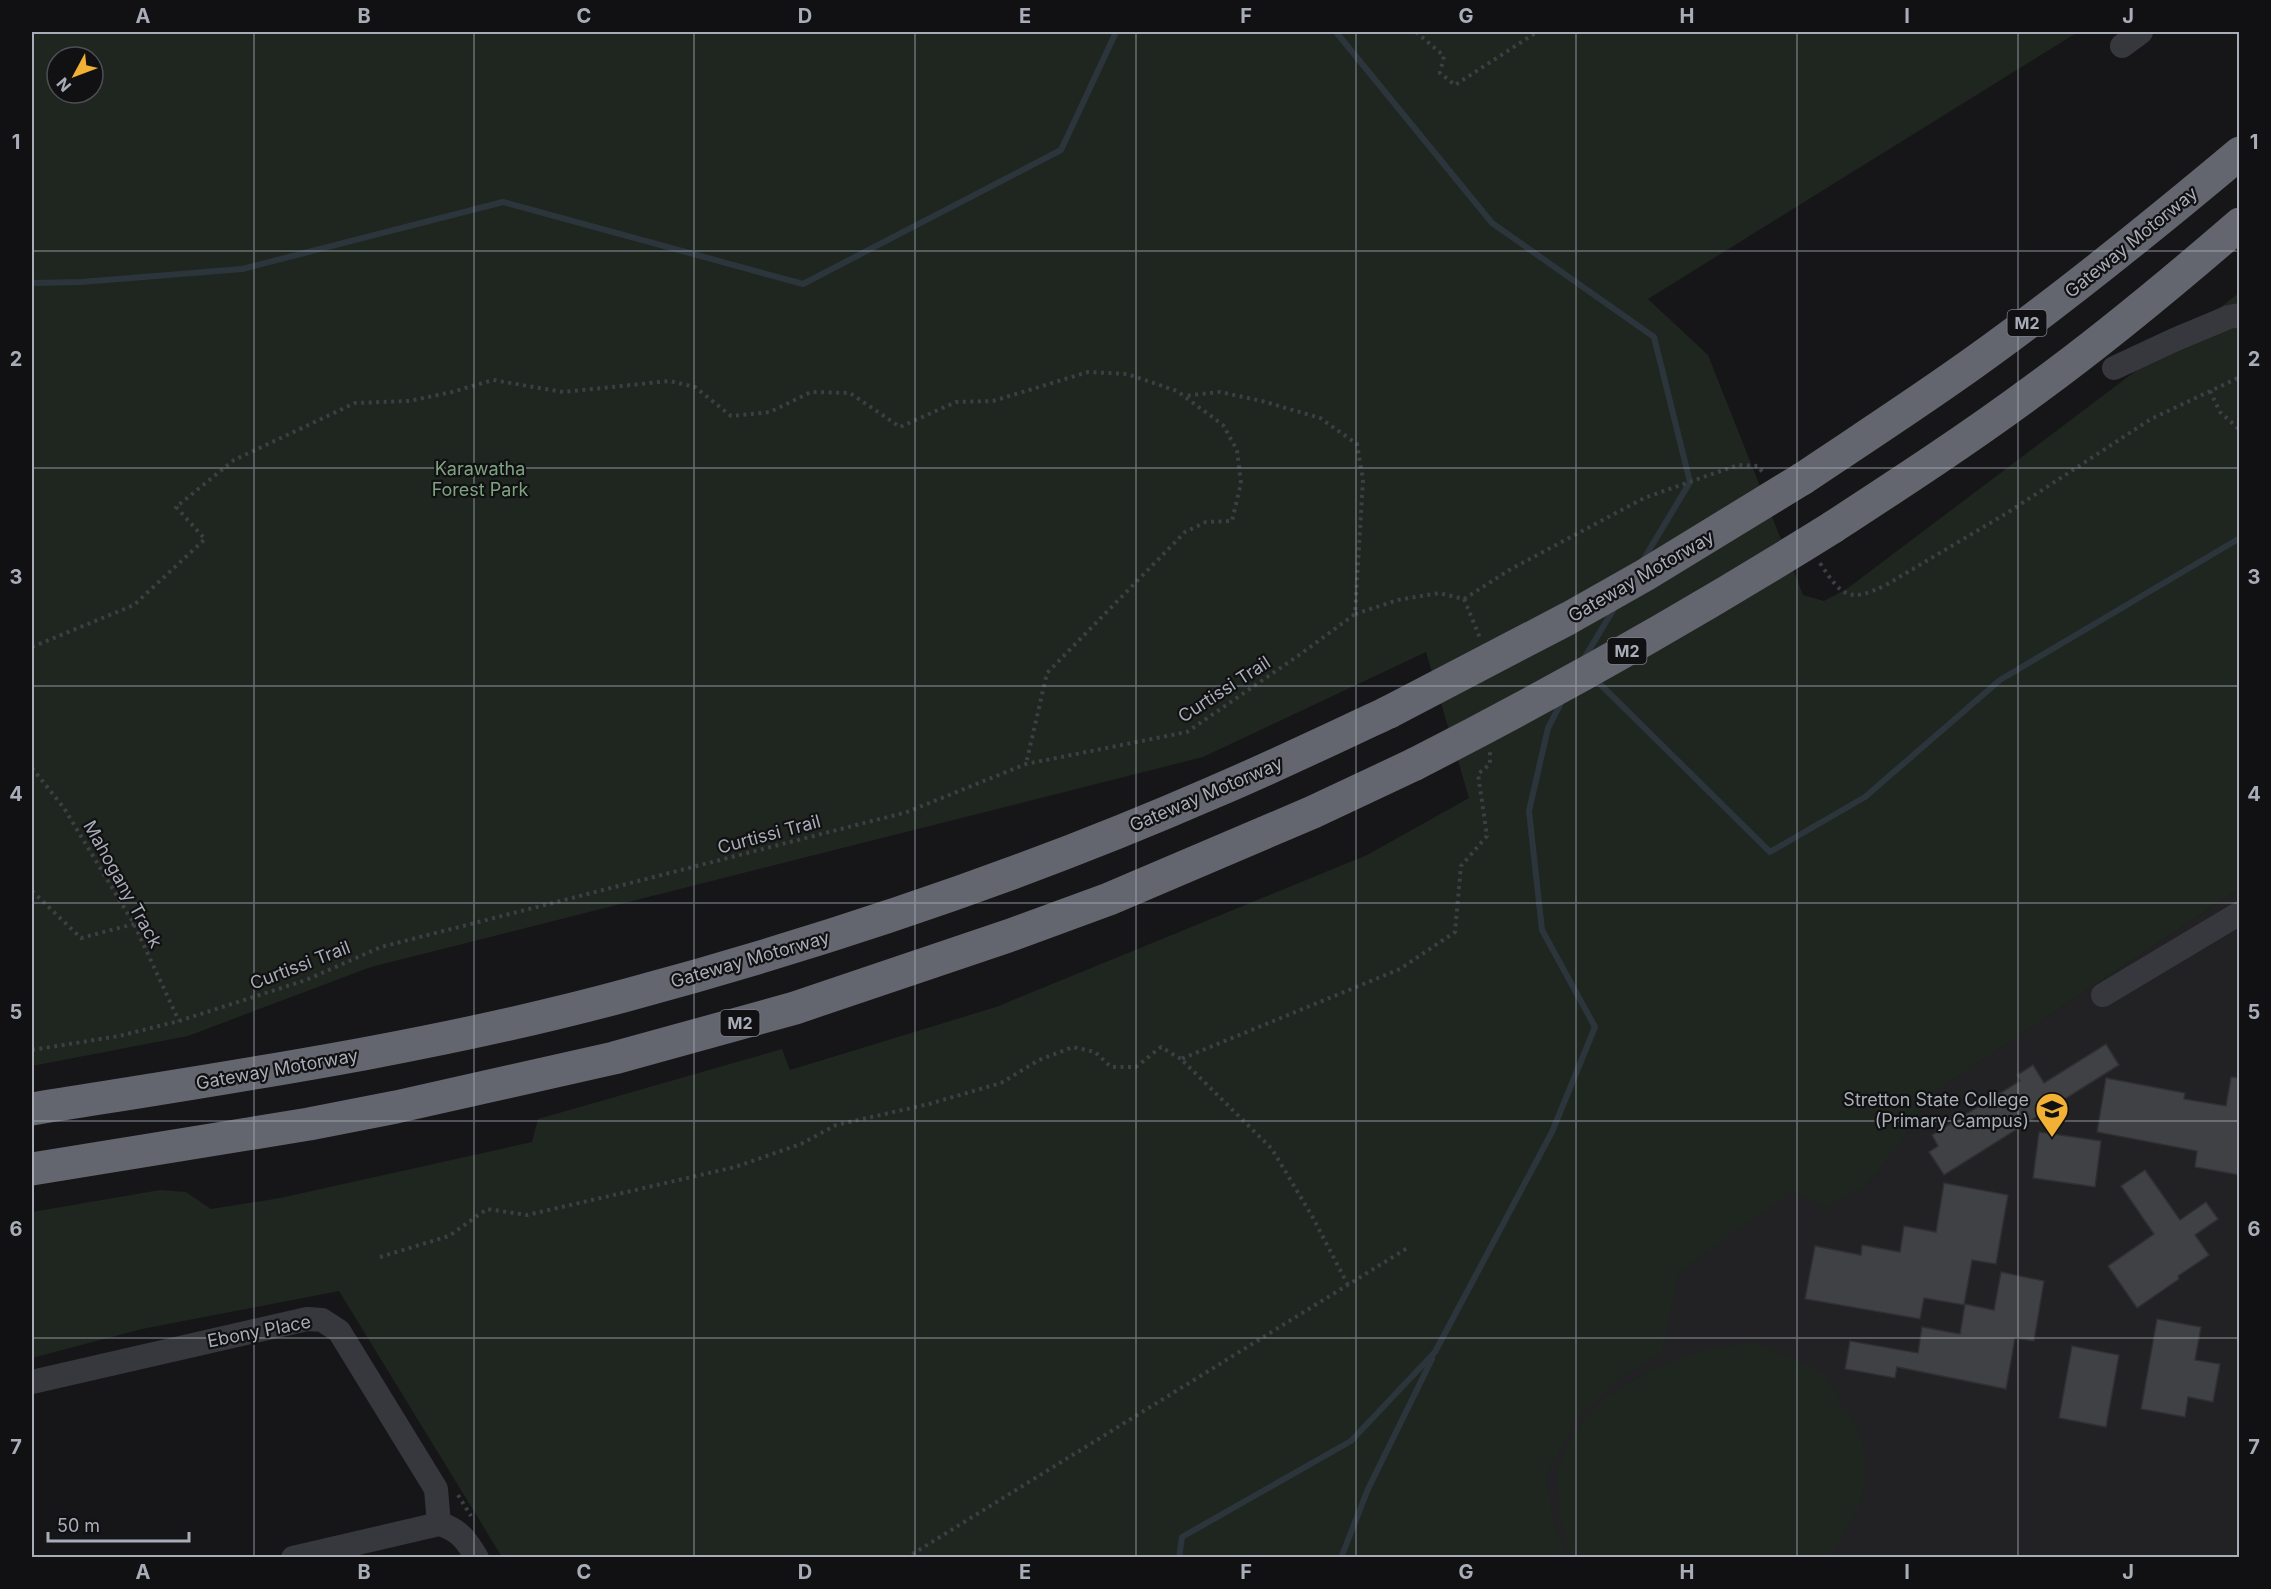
<svg xmlns="http://www.w3.org/2000/svg" width="2271" height="1589" font-family="Inter,sans-serif">
<style>
.built{fill:#222225}
.green{fill:#1e261f;fill-rule:evenodd}
.lines{fill:none;stroke-linecap:round;stroke-linejoin:round}
.stream{stroke:#2c353c;stroke-width:6}
.building{fill:#404145;stroke:#303034;stroke-width:1.5}
.path{stroke:#3d3f44;stroke-width:4;stroke-dasharray:3 4.5;stroke-linecap:butt}
.minor{stroke:#37383d;stroke-width:24}
.highway{stroke:#63666e;stroke-width:33}
.highway-bridge{stroke:#63666e;stroke-width:33}
.grid{fill:none;stroke:#a8adb8;stroke-width:1.5;stroke-opacity:0.55}
.labels{text-anchor:middle;dominant-baseline:central;stroke-width:4.5;stroke-linejoin:round;paint-order:stroke}
.shield{fill:#111113;stroke:#7b7e86;stroke-width:1.5}
.shield-label{font-size:16px;font-weight:bold;fill:#a8adb8}
.street-label{font-size:18px;fill:#a8adb8;stroke:#111113}
.park-label{font-size:18px;fill:#7fa381;stroke:#111113}
.poi-label{font-size:18px;fill:#a8adb8;stroke:#111113;text-anchor:end}
.neatline{fill:none;stroke:#a8adb8;stroke-width:2}
.grid-label{font-size:20px;text-anchor:middle;font-weight:bold;fill:#a8adb8}
</style>
<rect width="100%" height="100%" fill="#161618"/>
<polygon class="built" points="2239,889 2239,1557 1478,1557 1490,1386"/>
<g class="green">
<path d="M32,32H2078L1648,299L1708,355L1803,595L1824,601L1848,588L2239,293V889L1931,1094L1899,1145L1865,1185L1827,1208L1791,1192L1678,1273L1662,1353L1616,1380L1577,1419L1546,1475L1555,1530L1568,1557H502L339,1291L142,1329L32,1358V1212L160,1190L186,1192L211,1209L280,1198L532,1142L538,1119L782,1049L790,1070L996,1007L1367,855L1469,798L1426,652L1203,757L371,967L188,1036L32,1066ZM57,57H93V93H57Z"/>
<polygon points="1753,1342 1792,1358 1825,1375 1856,1426 1863,1444 1866,1477 1860,1506 1830,1557 1571,1557 1559,1511 1557,1469 1578,1427 1608,1395 1650,1371 1698,1351"/>
</g>
<g class="lines">
<g class="stream">
<polyline points="1336,32 1492,223 1654,337 1690,482 1642,562"/>
<polyline points="32,283 81,282 242,269 503,202 803,284 1061,150 1116,32"/>
<polyline points="1583,660 1615,607"/>
<polyline points="1595,679 1770,852 1865,797 2000,680 2240,538"/>
<polyline points="1179,1558 1182,1537 1351,1441 1435,1352 1552,1132 1595,1027 1542,930 1529,811 1548,728 1562,701"/>
<polyline points="1341,1558 1368,1489 1432,1359"/>
</g>
</g>
<g class="building">
<polygon points="2106,1044 2119,1065 1944,1175 1929,1152 1938,1146 1932,1135 2020,1081 2017,1075 2033,1065 2044,1083"/>
<polygon points="2231,1077 2240,1078 2240,1175 2195,1167 2197,1151 2097,1132 2106,1078 2185,1093 2184,1099 2226,1106"/>
<polygon points="2039,1132 2101,1141 2095,1187 2033,1178"/>
<polygon points="2145,1170 2180,1220 2206,1202 2218,1219 2195,1235 2209,1255 2178,1276 2179,1279 2137,1308 2108,1266 2154,1234 2121,1186"/>
<polygon points="1944,1183 2008,1195 1996,1264 1972,1260 1964,1305 1924,1298 1920,1319 1805,1299 1815,1246 1861,1255 1862,1245 1900,1252 1904,1226 1936,1232"/>
<polygon points="2001,1272 2044,1281 2034,1341 2015,1338 2006,1389 1897,1367 1895,1378 1845,1369 1850,1341 1918,1353 1922,1327 1960,1334 1965,1304 1994,1310"/>
<polygon points="2157,1319 2201,1327 2195,1360 2220,1364 2213,1402 2188,1397 2185,1417 2141,1409"/>
<polygon points="2072,1346 2119,1355 2106,1427 2059,1418"/>
</g>
<g class="lines">
<g class="path">
<polyline points="1416,32 1444,56 1440,73 1455,85 1537,32"/>
<polyline points="2210,391 2220,412 2240,430"/>
<path d="M1820,563C1842,597 1849,603 1886,585L2007,513L2151,419L2240,377"/>
<polyline points="1464,599 1511,569 1644,498 1738,465 1758,466 1763,473"/>
<polyline points="1355,614 1398,600 1439,593 1464,599 1480,638"/>
<polyline points="32,647 134,605 205,539 176,507 234,460 355,403 409,401 452,392 493,380 563,392 670,381 695,387 731,416 770,412 811,392 850,393 900,427 956,402 993,401 1088,372 1127,374 1177,391 1223,425 1237,450 1241,483 1232,521 1206,522 1185,532 1047,673 1026,764"/>
<polyline points="32,768 64,808 134,924 179,1021"/>
<polyline points="32,891 81,938 134,924"/>
<polyline points="32,1050 119,1036 179,1021 306,980 381,947 907,812 1026,764 1187,732 1302,653 1355,614 1363,480 1357,444 1320,418 1262,401 1220,392 1183,396"/>
<polyline points="380,1257 449,1236 487,1209 527,1215 735,1167 801,1144 836,1125 929,1104 1001,1083 1039,1060 1073,1047 1095,1052 1111,1067 1136,1067 1161,1047 1181,1059"/>
<polyline points="1348,1285 1312,1216 1272,1149 1181,1059 1400,969 1455,932 1461,866 1487,836 1478,774 1490,764 1490,752"/>
<polyline points="458,1495 471,1516"/>
<polyline points="906,1558 1409,1247"/>
</g>
<g class="minor">
<polyline points="2122,46 2141,32"/>
<polyline points="2114,368 2174,340 2229,317 2240,315"/>
<polyline points="2103,995 2240,913"/>
<polyline points="32,1382 307,1319 322,1320 339,1331 436,1489 439,1524"/>
<path d="M293,1558L439,1524C459,1529 467,1541 477,1558"/>
</g>
<g class="highway">
<path d="M1802,479C1860,440 1919,402 1976,361C2067,296 2154,225 2240,153"/>
<path d="M1833,527C1902,482 1971,437 2037,388C2107,337 2174,281 2240,224"/>
<path d="M32,1109C231,1077 432,1048 627,995C827,941 1024,875 1214,792C1273,767 1331,739 1389,712"/>
<polyline points="32,1169 309,1124 396,1107 614,1058 795,1008 1008,936 1109,899 1313,812 1415,764"/>
</g>
<g class="highway-bridge">
<polyline points="1389,712 1569,618 1645,575 1802,479"/>
<path d="M1415,764C1558,691 1697,612 1833,527"/>
</g>
</g>
<path class="grid" d="M254,32V1558M474,32V1558M694,32V1558M915,32V1558M1136,32V1558M1356,32V1558M1576,32V1558M1797,32V1558M2018,32V1558M32,251H2240M32,468H2240M32,686H2240M32,903H2240M32,1121H2240M32,1338H2240"/>
<defs>
<symbol id="school-pin" viewBox="-11 -11 22 30"><path d="M0 17L-7.5 6A9.5 9.5 0 1 1 7.5 6Z" fill="#f2b134" stroke="#111113"/><path d="M0-5L7-2L0 1L-7-2ZM-4 1L0 2.5L4 1V4Q0 6-4 4Z" fill="#111"/></symbol>
</defs>
<g fill-rule="evenodd">
<use href="#school-pin" x="2033" y="1090" width="38" height="52"/>
</g>
<g class="labels">
<g class="shield">
<rect x="2007.5" y="310" width="39" height="26" rx="4.5"/>
<rect x="1607.5" y="638" width="39" height="26" rx="4.5"/>
<rect x="720.5" y="1010" width="39" height="26" rx="4.5"/>
</g>
<g class="shield-label">
<text x="2027" y="323">M2</text>
<text x="1627" y="651">M2</text>
<text x="740" y="1023">M2</text>
</g>
<g class="street-label">
<text transform="translate(2131 242) rotate(-39)">Gateway Motorway</text>
<text transform="translate(1641 576) rotate(-30)">Gateway Motorway</text>
<text transform="translate(1224 689) rotate(-33)">Curtissi Trail</text>
<text transform="translate(1206 794) rotate(-23)">Gateway Motorway</text>
<text transform="translate(769 834) rotate(-15)">Curtissi Trail</text>
<text transform="translate(123 884) rotate(61)">Mahogany Track</text>
<text transform="translate(750 959) rotate(-16)">Gateway Motorway</text>
<text transform="translate(300 965) rotate(-21)">Curtissi Trail</text>
<text transform="translate(277 1069) rotate(-10)">Gateway Motorway</text>
<text transform="translate(259 1331) rotate(-11)">Ebony Place</text>
</g>
<g class="park-label">
<text x="480" y="468">Karawatha<tspan x="480" dy="21">Forest Park</tspan></text>
</g>
<g class="poi-label">
<text x="2029" y="1099">Stretton State College<tspan x="2029" dy="21">(Primary Campus)</tspan></text>
</g>
</g>
<rect width="2271" height="1589" fill="none" stroke="#111113" stroke-width="66"/>
<g transform="translate(75 75) rotate(229)"><circle r="28" fill="#111113" stroke="#4d4f55" stroke-width="1.5"/>
<path d="M0-4.5L10 22L0 15L-10 22Z" fill="#f2b134"/>
<text y="-9" font-size="16" font-weight="bold" text-anchor="middle" fill="#a8adb8">N</text>
</g>
<path d="M48 1532v9h141v-9" fill="none" stroke="#a8adb8" stroke-width="3"/>
<text x="57" y="1532" font-size="18" fill="#a8adb8" stroke="#111113" stroke-width="4.5" paint-order="stroke">50 m</text>
<rect x="33" y="33" width="2205" height="1523" class="neatline"/>
<g class="grid-label">
<text x="143" y="23">A</text>
<text x="364" y="23">B</text>
<text x="584" y="23">C</text>
<text x="805" y="23">D</text>
<text x="1025" y="23">E</text>
<text x="1246" y="23">F</text>
<text x="1466" y="23">G</text>
<text x="1687" y="23">H</text>
<text x="1907" y="23">I</text>
<text x="2128" y="23">J</text>
<text x="16" y="149">1</text>
<text x="2254" y="149">1</text>
<text x="16" y="366">2</text>
<text x="2254" y="366">2</text>
<text x="16" y="584">3</text>
<text x="2254" y="584">3</text>
<text x="16" y="801">4</text>
<text x="2254" y="801">4</text>
<text x="16" y="1019">5</text>
<text x="2254" y="1019">5</text>
<text x="16" y="1236">6</text>
<text x="2254" y="1236">6</text>
<text x="16" y="1454">7</text>
<text x="2254" y="1454">7</text>
<text x="143" y="1579">A</text>
<text x="364" y="1579">B</text>
<text x="584" y="1579">C</text>
<text x="805" y="1579">D</text>
<text x="1025" y="1579">E</text>
<text x="1246" y="1579">F</text>
<text x="1466" y="1579">G</text>
<text x="1687" y="1579">H</text>
<text x="1907" y="1579">I</text>
<text x="2128" y="1579">J</text>
</g>
</svg>
